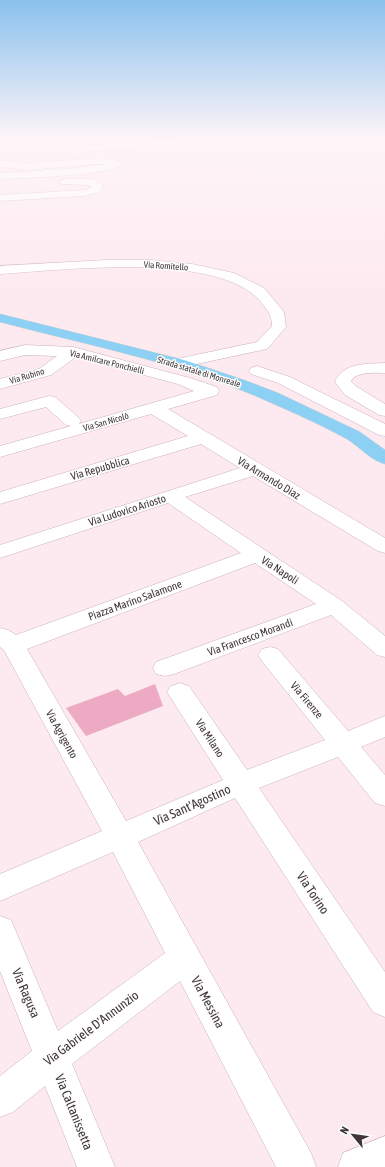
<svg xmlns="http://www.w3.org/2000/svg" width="385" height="1167" font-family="'Asap Condensed',sans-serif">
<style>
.green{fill:#ecaac3}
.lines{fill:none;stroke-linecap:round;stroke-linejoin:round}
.minor-casing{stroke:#cab3bb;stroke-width:1}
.major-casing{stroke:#d1cfd0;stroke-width:1}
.minor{fill:#fff;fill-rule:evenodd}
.major{fill:#8cd1f3;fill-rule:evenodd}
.labels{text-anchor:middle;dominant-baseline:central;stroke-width:3;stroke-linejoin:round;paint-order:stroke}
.far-street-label{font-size:9px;fill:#40363a;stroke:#fcfcfc}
.street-label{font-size:11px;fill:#40363a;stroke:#fcfcfc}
.near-street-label{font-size:13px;fill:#40363a;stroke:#fcfcfc}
</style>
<rect width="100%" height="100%" fill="#fde9f0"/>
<polygon class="green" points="155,684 163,706 86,736 66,708 118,689 125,696"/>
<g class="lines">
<defs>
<g id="minor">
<polygon points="156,140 195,140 190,143 87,152 82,149 87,146"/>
<path d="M99,158L116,160L122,164C112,176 20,178 0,179V173L68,169L107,164H95L29,170L0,167V161L29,163Z"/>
<path d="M65,179C77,179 95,176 103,186L100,192L84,196L0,201V195L84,190L92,187L87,185L61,184L60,182L61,180Z"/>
<path d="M107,260H150L192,264L234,273L264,288L284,312L286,327L267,349L178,368L172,366L170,363L172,360L257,342L272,326C272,315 268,311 261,302C219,251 62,270 0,274V266Z"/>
<polygon points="25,345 73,347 190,378 217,387 219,391 217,395 168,409 385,538 385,553 378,551 253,476 185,497 342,601 385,636 385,657 377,655 331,615 174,674 165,676 156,674 153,668 156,662 316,604 255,563 27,649 126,821 223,780 167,692 171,686 180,683 189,686 247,770 325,740 262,661 258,655 262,649 270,647 278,649 348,731 385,716 385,737 361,747 385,775 385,806 375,803 338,757 259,788 385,972 385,1017 373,1012 235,798 138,842 311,1153 316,1167 276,1167 180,981 72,1064 115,1167 77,1167 45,1086 13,1112 0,1117 0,1076 32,1051 0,971 0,916 11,920 58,1031 165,953 113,852 0,901 0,874 102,831 4,650 0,647 0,628 8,630 16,635 241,553 168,503 0,558 0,545 240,468 201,444 0,504 0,492 188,436 151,414 0,457 0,446 71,426 66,425 46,407 0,419 0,409 49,396 55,397 78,417 81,421 79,424 194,391 178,384 76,357 51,375 0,389 0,379 39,369 57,356 25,355 0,361 0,351"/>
<path d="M385,363V373C375,373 357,371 351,381L357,387L385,404V416L379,415L345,395L335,382C343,362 367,364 385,363Z"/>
<polygon points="257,366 290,377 385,424 385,436 379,435 278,383 251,374 249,371 251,368"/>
<polygon points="385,1136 385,1167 338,1167 343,1153"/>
</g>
<path id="major" d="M0,314L184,360L244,380L278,393L360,432L385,450V464C370,460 360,447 347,439C316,422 283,408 251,394C171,361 84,344 0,322Z"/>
</defs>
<use href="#minor" class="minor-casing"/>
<use href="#major" class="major-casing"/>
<use href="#minor" class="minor"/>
<use href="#major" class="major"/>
</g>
<linearGradient id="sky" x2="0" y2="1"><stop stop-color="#8ac1ed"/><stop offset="0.46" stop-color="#fef5f8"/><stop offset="1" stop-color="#fef5f8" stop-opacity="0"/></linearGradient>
<rect width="385" height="303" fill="url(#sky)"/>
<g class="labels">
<g class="far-street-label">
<text transform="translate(166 266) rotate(4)">Via Romitello</text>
<text transform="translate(107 362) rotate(14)">Via Amilcare Ponchielli</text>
<text transform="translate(199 372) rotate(17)">Strada statale di Monreale</text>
<text transform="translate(27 376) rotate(-17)">Via Rubino</text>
<text transform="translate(106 422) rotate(-16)">Via San Nicolò</text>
</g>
<g class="street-label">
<text transform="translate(100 468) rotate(-16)">Via Repubblica</text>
<text transform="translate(269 478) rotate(31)">Via Armando Diaz</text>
<text transform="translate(127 510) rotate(-18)">Via Ludovico Ariosto</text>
<text transform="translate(280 570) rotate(33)">Via Napoli</text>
<text transform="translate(135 600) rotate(-20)">Piazza Marino Salamone</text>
<text transform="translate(250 637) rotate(-20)">Via Francesco Morandi</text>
<text transform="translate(307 700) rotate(50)">Via Firenze</text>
<text transform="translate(62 734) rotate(61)">Via Agrigento</text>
<text transform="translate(210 738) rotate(57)">Via Milano</text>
</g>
<g class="near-street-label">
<text transform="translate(192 805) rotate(-24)">Via Sant'Agostino</text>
<text transform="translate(313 893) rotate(56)">Via Torino</text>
<text transform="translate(26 993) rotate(67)">Via Ragusa</text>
<text transform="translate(208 1002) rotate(62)">Via Messina</text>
<text transform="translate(91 1028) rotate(-37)">Via Gabriele D'Annunzio</text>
<text transform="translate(74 1112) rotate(68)">Via Caltanissetta</text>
</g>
</g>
<g transform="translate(353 1135) rotate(299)" stroke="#fcfcfc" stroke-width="3" paint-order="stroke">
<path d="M0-3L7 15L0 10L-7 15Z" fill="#40363a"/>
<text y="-6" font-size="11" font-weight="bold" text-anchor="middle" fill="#40363a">N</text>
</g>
</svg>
